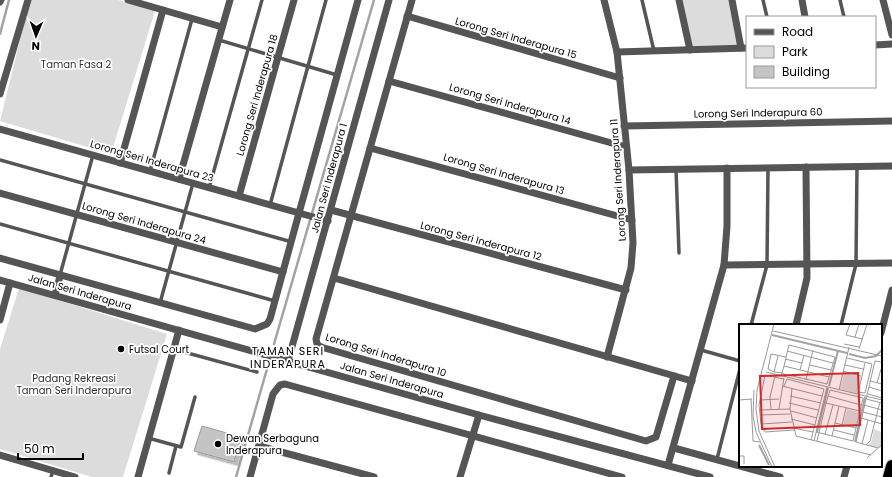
<svg xmlns="http://www.w3.org/2000/svg" width="892" height="477" font-family="Poppins,sans-serif">
<style>
.green{fill:#dcdcdc}
.lines{fill:none;stroke-linecap:round;stroke-linejoin:round}
.stream{stroke:#a3a3a3;stroke-width:2.5}
.building{fill:#c4c4c4;stroke:#999;filter:url(#shadow)}
.highway-casing{stroke:#dbdbdb;stroke-width:14}
.lane{stroke:#555;stroke-width:3.5}
.street{stroke:#555;stroke-width:7}
.highway{stroke:#000;stroke-width:12}
.poi-dot{fill:#000;stroke:#fff;stroke-width:1.5}
.labels{text-anchor:middle;dominant-baseline:central;stroke-width:3.5;stroke-linejoin:round;paint-order:stroke}
.street-label{font-size:10px;fill:#000;stroke:#fff}
.park-label{font-size:10px;fill:#333;stroke:#fff}
.poi-label{font-size:10px;fill:#000;stroke:#fff;text-anchor:start}
.neighbourhood-label{font-size:11px;letter-spacing:1px;fill:#000;stroke:#fff}
.inset-river{fill:none;stroke:#a3a3a3;stroke-width:2}
.inset-road{fill:none;stroke:#999;stroke-width:1}
.view{fill:#d62828;fill-opacity:0.15;stroke:#d62828;stroke-width:2}
.inset-edge{fill:none;stroke:#000;stroke-width:2}
</style>
<defs>
<filter id="shadow"><feDropShadow dx="3.5" dy="3.5" stdDeviation="0" flood-color="#0004"/></filter>
</defs>
<rect width="100%" height="100%" fill="#fff"/>
<g class="green">
<polygon points="30,0 118,0 155,11 111,154 0,121"/>
<polygon points="679,0 732,0 741,48 690,50"/>
<polygon points="19,288 167,334 123,477 92,477 0,449 0,349"/>
</g>
<g class="lines">
<g class="stream">
<polyline points="0,34 9,0"/>
<polyline points="274,344 374,0"/>
<polyline points="236,477 267,369"/>
</g>
</g>
<polygon class="building" points="202,426 241,437 234,462 194,451"/>
<g class="lines">
<defs>
<polyline id="highway" points="889,477 892,466"/>
</defs>
<use href="#highway" class="highway-casing"/>
<g class="lane">
<polyline points="642,0 654,51"/>
<polyline points="763,0 767,17"/>
<polyline points="840,0 844,17"/>
<polyline points="219,40 337,75"/>
<polyline points="0,160 292,242"/>
<polyline points="676,169 679,253"/>
<polyline points="150,171 192,19"/>
<polyline points="209,188 262,0"/>
<polyline points="270,205 326,0"/>
<polyline points="0,224 275,301"/>
<polyline points="60,275 93,155"/>
<polyline points="160,303 193,183"/>
<polyline points="751,325 767,265 768,168"/>
<polyline points="841,325 856,264 857,166"/>
<polyline points="173,349 257,372"/>
<polyline points="701,350 740,361"/>
<polyline points="148,438 181,447 195,397"/>
<polyline points="717,459 740,369"/>
<polyline points="169,473 176,446"/>
<polyline points="51,477 53,471"/>
</g>
<g class="street">
<polyline points="128,0 222,27"/>
<polyline points="412,0 316,339 317,344 321,347 646,441 656,437 674,376"/>
<polyline points="604,0 617,52 629,170 633,243 631,268 607,357"/>
<polyline points="679,0 690,50"/>
<polyline points="732,0 741,48"/>
<polyline points="802,0 805,17"/>
<polyline points="883,0 892,35"/>
<polyline points="0,2 1,0"/>
<polyline points="407,16 620,78"/>
<polyline points="875,45 892,44"/>
<polyline points="617,52 747,48"/>
<polyline points="389,81 626,147"/>
<polyline points="0,94 28,0"/>
<polyline points="624,126 892,121"/>
<polyline points="0,129 299,213 358,0"/>
<polyline points="370,148 632,220"/>
<polyline points="120,163 163,10"/>
<polyline points="629,170 892,166"/>
<polyline points="179,179 230,0"/>
<polyline points="0,193 283,272"/>
<polyline points="239,196 294,0"/>
<polyline points="331,210 626,290"/>
<polyline points="0,258 255,329 267,324 270,319 299,213 328,221"/>
<polyline points="724,265 892,263"/>
<polyline points="334,278 692,381"/>
<polyline points="0,280 479,415 710,477"/>
<polyline points="55,295 60,276"/>
<polyline points="0,320 10,283"/>
<polyline points="796,325 807,278 806,167"/>
<polyline points="881,333 892,290"/>
<polyline points="288,361 389,0"/>
<polyline points="259,446 374,477"/>
<polyline points="674,448 780,477"/>
<polyline points="0,455 75,477"/>
<polyline points="668,465 724,265 727,226 727,168"/>
<polyline points="138,477 179,330"/>
<polyline points="250,477 273,394 280,385 285,384 622,477"/>
<polyline points="460,477 479,415"/>
<polyline points="844,477 847,466"/>
</g>
<use href="#highway" class="highway"/>
</g>
<g class="poi-dot">
<circle cx="121" cy="349" r="4"/>
<circle cx="218" cy="444" r="4"/>
</g>
<g class="labels">
<g class="street-label">
<text transform="translate(516 38) rotate(16)">Lorong Seri Inderapura 15</text>
<text transform="translate(257 95) rotate(-74)">Lorong Seri Inderapura 18</text>
<text transform="translate(510 104) rotate(16)">Lorong Seri Inderapura 14</text>
<text transform="translate(758 113) rotate(-1)">Lorong Seri Inderapura 60</text>
<text transform="translate(152 161) rotate(16)">Lorong Seri Inderapura 23</text>
<text transform="translate(504 174) rotate(16)">Lorong Seri Inderapura 13</text>
<text transform="translate(329 178) rotate(-75)">Jalan Seri Inderapura 1</text>
<text transform="translate(618 180) rotate(-94)">Lorong Seri Inderapura 11</text>
<text transform="translate(144 223) rotate(16)">Lorong Seri Inderapura 24</text>
<text transform="translate(481 241) rotate(15)">Lorong Seri Inderapura 12</text>
<text transform="translate(80 292) rotate(16)">Jalan Seri Inderapura</text>
<text transform="translate(386 355) rotate(17)">Lorong Seri Inderapura 10</text>
<text transform="translate(392 380) rotate(16)">Jalan Seri Inderapura</text>
</g>
<g class="park-label">
<text x="76" y="64">Taman Fasa 2</text>
<text x="74" y="378">Padang Rekreasi<tspan x="74" dy="12">Taman Seri Inderapura</tspan></text>
</g>
<g class="poi-label">
<text x="129" y="349">Futsal Court</text>
<text x="226" y="438">Dewan Serbaguna<tspan x="226" dy="12">Inderapura</tspan></text>
</g>
<g class="neighbourhood-label">
<text x="288" y="351">TAMAN SERI<tspan x="288" dy="13">INDERAPURA</tspan></text>
</g>
</g>
<g transform="translate(739 324)">
<rect width="143" height="143" fill="#fff"/>
<path d="M106,48L122,53L118,70L101,65ZM108,85L120,88L117,104L104,101ZM135,105L143,108V120L140,124L128,121L132,119Z" fill="#dcdcdc"/>
<path class="inset-river" d="M33,11L108,29M110,30L126,34L137,32L143,26M90,62L99,27M78,108L89,64M116,118L126,73M20,121L30,141"/>
<path class="inset-road" d="M35,0L18,66L17,86L20,107L36,143M111,0L107,11L123,15M34,7L143,32M116,13L120,0M105,20L120,23M120,25L128,0M48,27L94,39M108,34L133,40L126,69L119,68M46,35L63,39M143,38L136,37L117,118L139,124L143,121M71,41L92,46M106,41L124,45M45,42L90,53M61,46L65,31M104,47L122,52M27,48L143,76M35,48L39,32M42,52L43,49L45,42L49,25L50,21L96,33L88,60L49,51L45,50L43,49L35,48L29,45L32,30L47,33M45,55L26,51L20,81L22,100L26,108L55,106M67,56L74,26M131,57L143,60M138,59L142,45M43,62L83,72M45,62L48,55L85,65L72,116M130,63L143,67M53,64L51,85L57,112L132,131M15,66L14,92L17,108L33,143M100,66L110,23M119,69L126,39M129,70L143,74M51,72L82,79M89,72L122,81M12,75L14,117L21,118M127,75L143,79M0,76L13,75M21,76L40,75M50,79L79,86M125,81L143,86M40,85L45,54M20,86L51,85M32,86L31,73L36,52M52,87L78,94M124,88L143,93M21,91L51,90M122,94L143,100M52,95L76,101M96,99L117,104M22,100L53,98M103,101L107,84M54,104L74,108M95,106L115,111M77,108L114,117L124,74L91,66L87,79L84,78M86,110L94,81M93,112L100,82M75,117L88,63M78,117L87,79L121,87M123,120L129,96M127,121L131,117L141,78M0,132H5V140M128,134L139,124"/>
<path class="view" d="M119,49L121,101L23,105L21,52Z"/>
<rect width="143" height="143" class="inset-edge"/>
</g>
<rect x="746" y="16" width="130" height="72" fill="#ffffff" stroke="#999999"/>
<rect x="754" y="29" width="20" height="6" fill="#555555" stroke="#999999"/>
<text x="782" y="36" font-size="12" fill="#000000">Road</text>
<rect x="754" y="46" width="20" height="12" fill="#dcdcdc" stroke="#999999"/>
<text x="782" y="56" font-size="12" fill="#000000">Park</text>
<rect x="754" y="66" width="20" height="12" fill="#c4c4c4" stroke="#999999"/>
<text x="782" y="76" font-size="12" fill="#000000">Building</text>
<g transform="translate(36 36) rotate(182)" stroke="#ffffff" stroke-width="3" paint-order="stroke">
<path d="M0-3L7 15L0 10L-7 15Z" fill="#000000"/>
<text y="-6" font-size="11" font-weight="bold" text-anchor="middle" fill="#000000">N</text>
</g>
<path d="M18 453v6h65v-6" fill="none" stroke="#000000" stroke-width="2"/>
<text x="24" y="453" font-size="12" fill="#000000" stroke="#ffffff" stroke-width="3" paint-order="stroke">50 m</text>
</svg>
